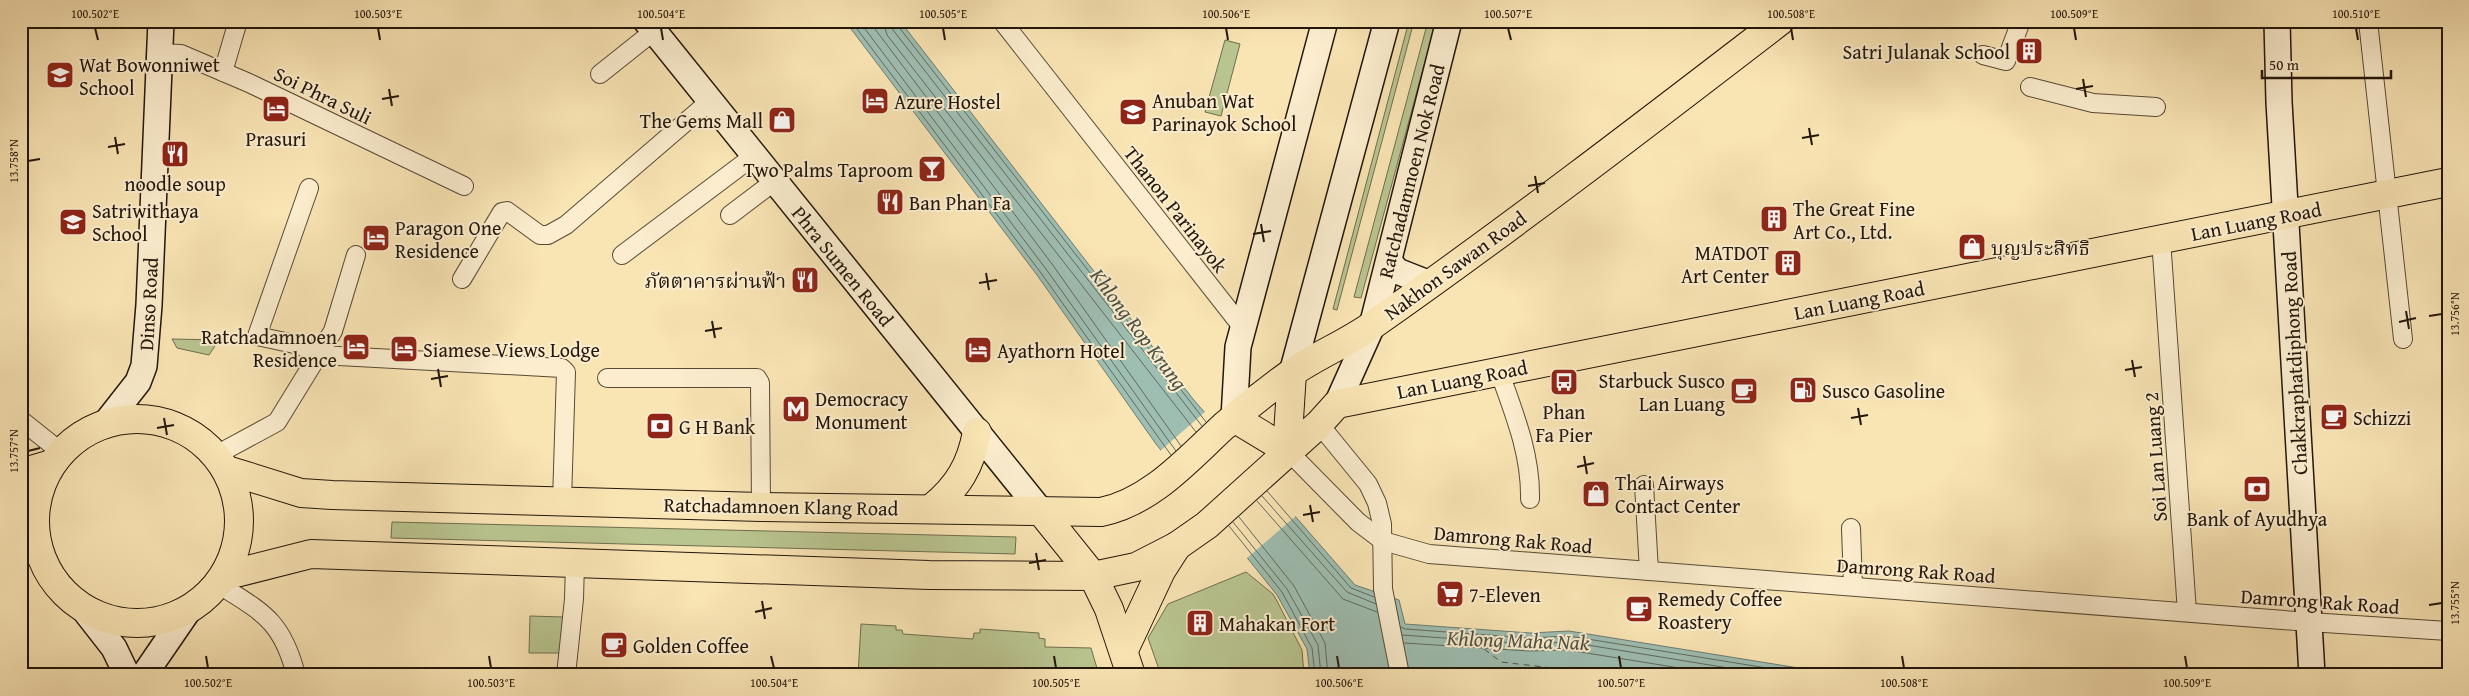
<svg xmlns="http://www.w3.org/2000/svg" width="2469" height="696" font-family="'Gentium Book Plus','Noto Serif Thai',serif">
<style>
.green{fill:#b9c590;stroke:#6e6e4e}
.water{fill:#9ebeb2;stroke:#6d7b6f}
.pier{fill:#f9e4b4}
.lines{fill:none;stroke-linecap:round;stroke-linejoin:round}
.shore{stroke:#606a5e;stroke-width:1}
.ferry{stroke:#4e5145;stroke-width:1;stroke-dasharray:6 5;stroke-linecap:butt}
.street-casing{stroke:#584a35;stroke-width:20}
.secondary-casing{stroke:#23160b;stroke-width:28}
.primary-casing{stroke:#23160b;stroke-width:30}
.street{stroke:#fbedce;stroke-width:18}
.secondary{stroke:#fbedce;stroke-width:25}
.primary{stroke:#f9e4b4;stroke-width:28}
.ticks{fill:none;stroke:#23160b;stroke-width:2}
.labels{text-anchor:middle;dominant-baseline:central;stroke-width:4;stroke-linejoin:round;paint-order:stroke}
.poi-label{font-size:20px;fill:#23160b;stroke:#fbedce;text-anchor:start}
.street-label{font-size:20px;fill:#23160b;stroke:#fbedce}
.water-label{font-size:21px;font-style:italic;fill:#4e5145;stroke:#fbedce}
.neatline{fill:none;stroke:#23160b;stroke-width:2}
.ticks-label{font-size:12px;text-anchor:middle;fill:#23160b}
</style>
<rect width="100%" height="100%" fill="#f9e4b4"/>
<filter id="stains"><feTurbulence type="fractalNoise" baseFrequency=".004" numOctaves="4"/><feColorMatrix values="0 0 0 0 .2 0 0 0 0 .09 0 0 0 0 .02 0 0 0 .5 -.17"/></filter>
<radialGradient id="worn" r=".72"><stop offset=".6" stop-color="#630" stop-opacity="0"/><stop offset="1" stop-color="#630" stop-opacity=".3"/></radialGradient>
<g class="green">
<polygon points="1409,21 1414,21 1337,310 1333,309"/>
<polygon points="1428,21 1436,21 1361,298 1354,297"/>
<polygon points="1225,40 1240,44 1221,116 1205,112"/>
<polygon points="172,339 219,340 209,355 177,348"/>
<polygon points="392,522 1016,537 1015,554 391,538"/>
<polygon points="1246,572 1273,594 1277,601 1302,650 1304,675 1161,675 1148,638 1168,604"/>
<polygon points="530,616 563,617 561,653 529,653"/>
<polygon points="861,624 896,626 896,630 902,630 903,634 973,639 974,633 980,633 980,629 1039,633 1039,638 1045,639 1045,647 1091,648 1099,675 858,675"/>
</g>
<polygon class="water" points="845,21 900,21 1193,399 1355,585 1399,600 1405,624 1530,633 1569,631 1842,675 1310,675 1307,649 1277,595 1156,444 1037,275"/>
<polygon class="pier" points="1206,411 1297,515 1246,559 1159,452"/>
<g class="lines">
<g class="shore">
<polyline points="851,21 1041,273 1171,455"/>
<polyline points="859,21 1046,269 1176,451"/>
<polyline points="869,21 1052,264 1181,446"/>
<polyline points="883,21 887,35 1196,432"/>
<polyline points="890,21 893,30 1202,426"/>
<polyline points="897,21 898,26 1206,422"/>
<polyline points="1267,491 1351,588 1374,597"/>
<polyline points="1262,496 1347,592 1376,604"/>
<polyline points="1257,501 1343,599 1377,612"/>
<polyline points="1239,517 1294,586 1325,643 1328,675"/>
<polyline points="1233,522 1287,589 1318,645 1321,675"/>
<polyline points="1229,526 1282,592 1312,648 1315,675"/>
<polyline points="1401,627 1405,629 1530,638 1569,636 1810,675"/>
<polyline points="1402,635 1529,644 1569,642 1771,675"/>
<polyline points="1404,643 1529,651 1568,650 1723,675"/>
</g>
<polyline class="ferry" points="1458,629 1501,662 1613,675"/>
<defs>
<g id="street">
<polyline points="1002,21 1243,328"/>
<polyline points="2368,21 2403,339"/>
<polyline points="159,53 181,54 249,83 464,186"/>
<polyline points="1983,55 2006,61 2021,21"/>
<polyline points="223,72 238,21"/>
<polyline points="600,74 654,31"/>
<polyline points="2030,87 2093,103 2156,107"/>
<polyline points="309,188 257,336 299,345 320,355 562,368 566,372 562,501"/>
<polyline points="730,215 775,181"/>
<polyline points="2161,239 2187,612"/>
<polyline points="622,255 755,155"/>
<polyline points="462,279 502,212 507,211 540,235 548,235 566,225 710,101"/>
<path d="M1499,371C1514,413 1531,454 1530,499"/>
<polyline points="607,378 757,378 760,383 761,507"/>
<polyline points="21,420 61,452"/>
<polyline points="1319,424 1368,484 1377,503 1382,524 1383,589 1400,675"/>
<polyline points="1287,450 1358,522 1383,541 1429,554 2309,622 2448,631"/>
<polyline points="216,455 277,422 333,331 356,255"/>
<polyline points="1644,485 1649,571"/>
<polyline points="1851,528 1853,586"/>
<path d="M218,584C262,612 282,620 296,675"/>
<polyline points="566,675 574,599 575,563"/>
</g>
<g id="secondary">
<polyline points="646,21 1040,510"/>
<polyline points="2277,21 2279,102 2312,675"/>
<polyline points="1389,261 1397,271 1430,284"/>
<polyline points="1292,373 1387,21"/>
<polyline points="1337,404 1372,326 1449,21"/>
<polyline points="1234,418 1238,347 1325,21"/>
<polyline points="105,424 138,382 144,366 149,305 161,21"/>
<polyline points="82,607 114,648 127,675"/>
<polyline points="144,675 190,608"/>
</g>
<g id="primary">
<polyline points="1234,418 1287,450"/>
<circle cx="137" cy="521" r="102"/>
<polyline points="1287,450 1292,373"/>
<path d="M227,470L301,493L332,495L761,507L1101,512C1151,502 1188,459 1224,426C1245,408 1268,390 1290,374C1317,355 1348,343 1374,324C1512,227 1646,124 1780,21"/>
<polyline points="21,473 52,464"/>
<path d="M932,508C958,487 971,465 977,432"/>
<polyline points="1040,510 1093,576 1109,609 1131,675"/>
<polyline points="224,576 311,554 929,575 1093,576 1136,567 1177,546 1207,525 1319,424 1337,404 2448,182"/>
<polyline points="1124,650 1161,571 1177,546"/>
</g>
</defs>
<use href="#street" class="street-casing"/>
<use href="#secondary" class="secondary-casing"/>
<use href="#primary" class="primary-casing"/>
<use href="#street" class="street"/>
<use href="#secondary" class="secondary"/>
<use href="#primary" class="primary"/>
</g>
<path class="ticks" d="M95,28L98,40M378,28L380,40M661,28L663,40M943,28L945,40M1226,28L1228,40M1508,28L1511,40M1791,28L1793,40M2074,28L2076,40M2356,28L2358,40M2083,79L2086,97M389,89L392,106M2076,89L2093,86M382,99L399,96M1809,128L1812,145M115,137L118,154M1802,138L1819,135M108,147L125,144M28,161L40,159M1535,176L1538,193M1528,186L1545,183M1261,224L1264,242M1253,234L1271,231M986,273L989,290M979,283L997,280M2406,311L2409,329M2429,316L2442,314M712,321L715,338M2399,322L2416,318M705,331L722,328M2132,360L2135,377M438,369L441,387M2125,370L2142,367M431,379L448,376M1858,408L1861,425M164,418L167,435M1851,418L1868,415M157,428L174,425M28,451L40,448M1584,456L1587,474M1577,467L1594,463M1310,505L1313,522M1303,515L1320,512M1036,553L1039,570M1029,563L1046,560M762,601L765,619M2429,605L2442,603M755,612L772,608M206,656L208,668M489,656L491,668M771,656L774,668M1054,656L1056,668M1337,656L1339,668M1619,656L1621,668M1902,656L1904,668M2185,656L2187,668"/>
<defs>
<symbol id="building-square" viewBox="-11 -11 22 22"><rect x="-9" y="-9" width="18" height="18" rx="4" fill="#8f2418" stroke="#fbedce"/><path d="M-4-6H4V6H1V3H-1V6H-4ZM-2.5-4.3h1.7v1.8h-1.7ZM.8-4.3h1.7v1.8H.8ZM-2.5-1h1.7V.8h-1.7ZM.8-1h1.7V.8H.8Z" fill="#fff"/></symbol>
<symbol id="school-square" viewBox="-11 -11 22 22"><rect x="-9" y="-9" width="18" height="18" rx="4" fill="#8f2418" stroke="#fbedce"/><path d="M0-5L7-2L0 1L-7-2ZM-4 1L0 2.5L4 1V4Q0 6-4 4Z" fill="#fff"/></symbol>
<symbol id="hotel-square" viewBox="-11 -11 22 22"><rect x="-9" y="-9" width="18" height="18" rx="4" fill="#8f2418" stroke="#fbedce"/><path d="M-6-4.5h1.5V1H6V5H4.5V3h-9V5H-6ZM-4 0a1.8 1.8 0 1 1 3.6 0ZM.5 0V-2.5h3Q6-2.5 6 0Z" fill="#fff"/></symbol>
<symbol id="shop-square" viewBox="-11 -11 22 22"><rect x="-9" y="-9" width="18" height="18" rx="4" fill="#8f2418" stroke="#fbedce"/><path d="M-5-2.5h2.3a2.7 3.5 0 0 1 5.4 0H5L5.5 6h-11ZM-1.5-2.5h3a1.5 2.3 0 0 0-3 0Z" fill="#fff"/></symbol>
<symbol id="restaurant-square" viewBox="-11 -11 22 22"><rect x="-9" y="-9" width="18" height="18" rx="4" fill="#8f2418" stroke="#fbedce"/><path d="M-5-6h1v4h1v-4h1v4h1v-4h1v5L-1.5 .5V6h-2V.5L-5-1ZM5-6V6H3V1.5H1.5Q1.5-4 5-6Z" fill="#fff"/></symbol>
<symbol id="bar-square" viewBox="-11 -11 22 22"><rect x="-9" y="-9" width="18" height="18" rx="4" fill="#8f2418" stroke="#fbedce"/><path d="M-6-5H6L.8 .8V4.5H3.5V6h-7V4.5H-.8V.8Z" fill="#fff"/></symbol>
<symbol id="bus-square" viewBox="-11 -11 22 22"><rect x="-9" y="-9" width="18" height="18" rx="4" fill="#8f2418" stroke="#fbedce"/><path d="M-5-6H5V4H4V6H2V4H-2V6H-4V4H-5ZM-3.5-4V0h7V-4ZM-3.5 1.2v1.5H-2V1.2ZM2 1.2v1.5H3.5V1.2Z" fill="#fff"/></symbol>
<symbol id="fuel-square" viewBox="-11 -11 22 22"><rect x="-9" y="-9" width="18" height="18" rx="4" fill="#8f2418" stroke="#fbedce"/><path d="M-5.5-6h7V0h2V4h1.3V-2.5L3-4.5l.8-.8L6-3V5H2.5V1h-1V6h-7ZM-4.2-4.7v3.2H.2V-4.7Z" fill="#fff"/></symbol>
<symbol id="cafe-square" viewBox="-11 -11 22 22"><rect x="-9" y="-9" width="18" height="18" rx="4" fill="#8f2418" stroke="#fbedce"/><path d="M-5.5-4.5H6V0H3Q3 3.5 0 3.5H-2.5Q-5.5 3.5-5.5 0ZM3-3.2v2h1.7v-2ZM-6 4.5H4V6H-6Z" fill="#fff"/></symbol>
<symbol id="metro-square" viewBox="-11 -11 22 22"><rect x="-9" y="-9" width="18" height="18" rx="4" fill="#8f2418" stroke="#fbedce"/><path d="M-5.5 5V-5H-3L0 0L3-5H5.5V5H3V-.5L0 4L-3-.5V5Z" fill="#fff"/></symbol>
<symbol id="bank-square" viewBox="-11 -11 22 22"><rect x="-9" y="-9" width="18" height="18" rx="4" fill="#8f2418" stroke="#fbedce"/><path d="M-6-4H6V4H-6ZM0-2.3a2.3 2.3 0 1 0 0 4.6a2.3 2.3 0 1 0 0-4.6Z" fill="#fff"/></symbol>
<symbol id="supermarket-square" viewBox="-11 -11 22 22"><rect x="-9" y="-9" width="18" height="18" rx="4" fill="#8f2418" stroke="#fbedce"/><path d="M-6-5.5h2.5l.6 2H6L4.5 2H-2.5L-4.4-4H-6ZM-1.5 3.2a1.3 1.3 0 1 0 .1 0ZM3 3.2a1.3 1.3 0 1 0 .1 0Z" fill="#fff"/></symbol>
</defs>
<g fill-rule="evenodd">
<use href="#building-square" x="2013" y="35" width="32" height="32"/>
<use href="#school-square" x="44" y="59" width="32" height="32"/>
<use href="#hotel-square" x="859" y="85" width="32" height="32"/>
<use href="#hotel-square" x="260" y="93" width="32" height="32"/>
<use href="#school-square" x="1117" y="96" width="32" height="32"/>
<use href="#shop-square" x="766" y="104" width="32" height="32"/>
<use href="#restaurant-square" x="159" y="138" width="32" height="32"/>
<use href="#bar-square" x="916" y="153" width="32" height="32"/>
<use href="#restaurant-square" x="874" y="186" width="32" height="32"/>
<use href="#building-square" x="1758" y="203" width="32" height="32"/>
<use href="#school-square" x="57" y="206" width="32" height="32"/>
<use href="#hotel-square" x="360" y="222" width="32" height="32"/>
<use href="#shop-square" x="1956" y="231" width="32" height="32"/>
<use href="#building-square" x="1772" y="247" width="32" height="32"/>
<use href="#restaurant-square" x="789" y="264" width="32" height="32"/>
<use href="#hotel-square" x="340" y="331" width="32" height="32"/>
<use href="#hotel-square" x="388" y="333" width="32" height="32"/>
<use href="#hotel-square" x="962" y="334" width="32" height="32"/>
<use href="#bus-square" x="1548" y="366" width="32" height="32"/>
<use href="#fuel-square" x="1787" y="374" width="32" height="32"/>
<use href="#cafe-square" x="1728" y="375" width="32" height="32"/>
<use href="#metro-square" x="780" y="393" width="32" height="32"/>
<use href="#cafe-square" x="2318" y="401" width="32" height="32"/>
<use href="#bank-square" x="644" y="410" width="32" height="32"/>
<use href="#bank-square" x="2241" y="473" width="32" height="32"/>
<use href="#shop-square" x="1580" y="478" width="32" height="32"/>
<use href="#supermarket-square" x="1434" y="578" width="32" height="32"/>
<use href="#cafe-square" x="1623" y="593" width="32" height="32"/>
<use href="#building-square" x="1184" y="607" width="32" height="32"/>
<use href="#cafe-square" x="598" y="629" width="32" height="32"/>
</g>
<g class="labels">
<g class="poi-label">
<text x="2010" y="51" text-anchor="end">Satri Julanak School</text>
<text x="79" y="64">Wat Bowonniwet<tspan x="79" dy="23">School</tspan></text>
<text x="1152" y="100">Anuban Wat<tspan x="1152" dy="23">Parinayok School</tspan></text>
<text x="894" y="101">Azure Hostel</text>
<text x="763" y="120" text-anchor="end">The Gems Mall</text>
<text x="276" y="138" text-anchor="middle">Prasuri</text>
<text x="913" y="169" text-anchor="end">Two Palms Taproom</text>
<text x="175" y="183" text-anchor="middle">noodle soup</text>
<text x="909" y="202">Ban Phan Fa</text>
<text x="1793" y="208">The Great Fine<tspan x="1793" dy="23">Art Co., Ltd.</tspan></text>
<text x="92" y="210">Satriwithaya<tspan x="92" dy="23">School</tspan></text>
<text x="395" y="227">Paragon One<tspan x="395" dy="23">Residence</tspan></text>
<text x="1991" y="247">บุญประสิทธิ</text>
<text x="1769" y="252" text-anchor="end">MATDOT<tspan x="1769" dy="23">Art Center</tspan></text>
<text x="786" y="280" text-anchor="end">ภัตตาคารผ่านฟ้า</text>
<text x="337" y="336" text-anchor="end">Ratchadamnoen<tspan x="337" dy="23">Residence</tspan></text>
<text x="423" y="349">Siamese Views Lodge</text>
<text x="997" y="350">Ayathorn Hotel</text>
<text x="1725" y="380" text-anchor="end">Starbuck Susco<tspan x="1725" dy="23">Lan Luang</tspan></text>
<text x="1822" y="390">Susco Gasoline</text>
<text x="815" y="398">Democracy<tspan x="815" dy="23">Monument</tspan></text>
<text x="1564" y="411" text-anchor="middle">Phan<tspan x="1564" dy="23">Fa Pier</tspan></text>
<text x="2353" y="417">Schizzi</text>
<text x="679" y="426">G H Bank</text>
<text x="1615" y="482">Thai Airways<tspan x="1615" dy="23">Contact Center</tspan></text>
<text x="2257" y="518" text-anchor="middle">Bank of Ayudhya</text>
<text x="1469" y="594">7-Eleven</text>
<text x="1658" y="598">Remedy Coffee<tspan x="1658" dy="23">Roastery</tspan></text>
<text x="1219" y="623">Mahakan Fort</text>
<text x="633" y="645">Golden Coffee</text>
</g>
<g class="street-label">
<text transform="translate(323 95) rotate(26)">Soi Phra Suli</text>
<text transform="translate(1411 171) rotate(-76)">Ratchadamnoen Nok Road</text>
<text transform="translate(1176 209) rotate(52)">Thanon Parinayok</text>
<text transform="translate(2256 221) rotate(-11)">Lan Luang Road</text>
<text transform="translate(1455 265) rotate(-36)">Nakhon Sawan Road</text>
<text transform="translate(843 266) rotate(51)">Phra Sumen Road</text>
<text transform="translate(1859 300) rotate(-11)">Lan Luang Road</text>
<text transform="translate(148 304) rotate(-87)">Dinso Road</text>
<text transform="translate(2294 363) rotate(-93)">Chakkraphatdiphong Road</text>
<text transform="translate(1462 379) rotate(-11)">Lan Luang Road</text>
<text transform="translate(2155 457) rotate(-94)">Soi Lan Luang 2</text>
<text transform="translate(781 506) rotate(1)">Ratchadamnoen Klang Road</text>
<text transform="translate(1513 539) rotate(5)">Damrong Rak Road</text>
<text transform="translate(1916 570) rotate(4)">Damrong Rak Road</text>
<text transform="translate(2320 601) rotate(4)">Damrong Rak Road</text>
</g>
<g class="water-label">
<text transform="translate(1139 329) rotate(53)">Khlong Rop Krung</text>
<text transform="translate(1518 640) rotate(2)">Khlong Maha Nak</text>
</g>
</g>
<rect width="2469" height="696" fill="none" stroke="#f9e4b4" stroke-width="55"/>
<path d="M2262 70v8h129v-8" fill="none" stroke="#23160b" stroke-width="2.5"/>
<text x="2269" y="70" font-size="15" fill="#23160b" stroke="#fbedce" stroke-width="4" paint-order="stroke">50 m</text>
<rect x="28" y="28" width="2414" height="640" class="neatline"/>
<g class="ticks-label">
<text x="95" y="18">100.502°E</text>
<text x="378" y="18">100.503°E</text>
<text x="661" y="18">100.504°E</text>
<text x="943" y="18">100.505°E</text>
<text x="1226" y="18">100.506°E</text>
<text x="1508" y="18">100.507°E</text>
<text x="1791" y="18">100.508°E</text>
<text x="2074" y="18">100.509°E</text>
<text x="2356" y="18">100.510°E</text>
<text transform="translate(14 161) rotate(-90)" y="4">13.758°N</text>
<text transform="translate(2455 314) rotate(-90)" y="4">13.756°N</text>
<text transform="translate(14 451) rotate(-90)" y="4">13.757°N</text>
<text transform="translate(2455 603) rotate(-90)" y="4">13.755°N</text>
<text x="208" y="687">100.502°E</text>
<text x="491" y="687">100.503°E</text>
<text x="774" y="687">100.504°E</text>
<text x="1056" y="687">100.505°E</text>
<text x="1339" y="687">100.506°E</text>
<text x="1621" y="687">100.507°E</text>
<text x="1904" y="687">100.508°E</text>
<text x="2187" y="687">100.509°E</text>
</g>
<rect width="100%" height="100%" filter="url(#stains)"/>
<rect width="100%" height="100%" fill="url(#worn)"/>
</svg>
